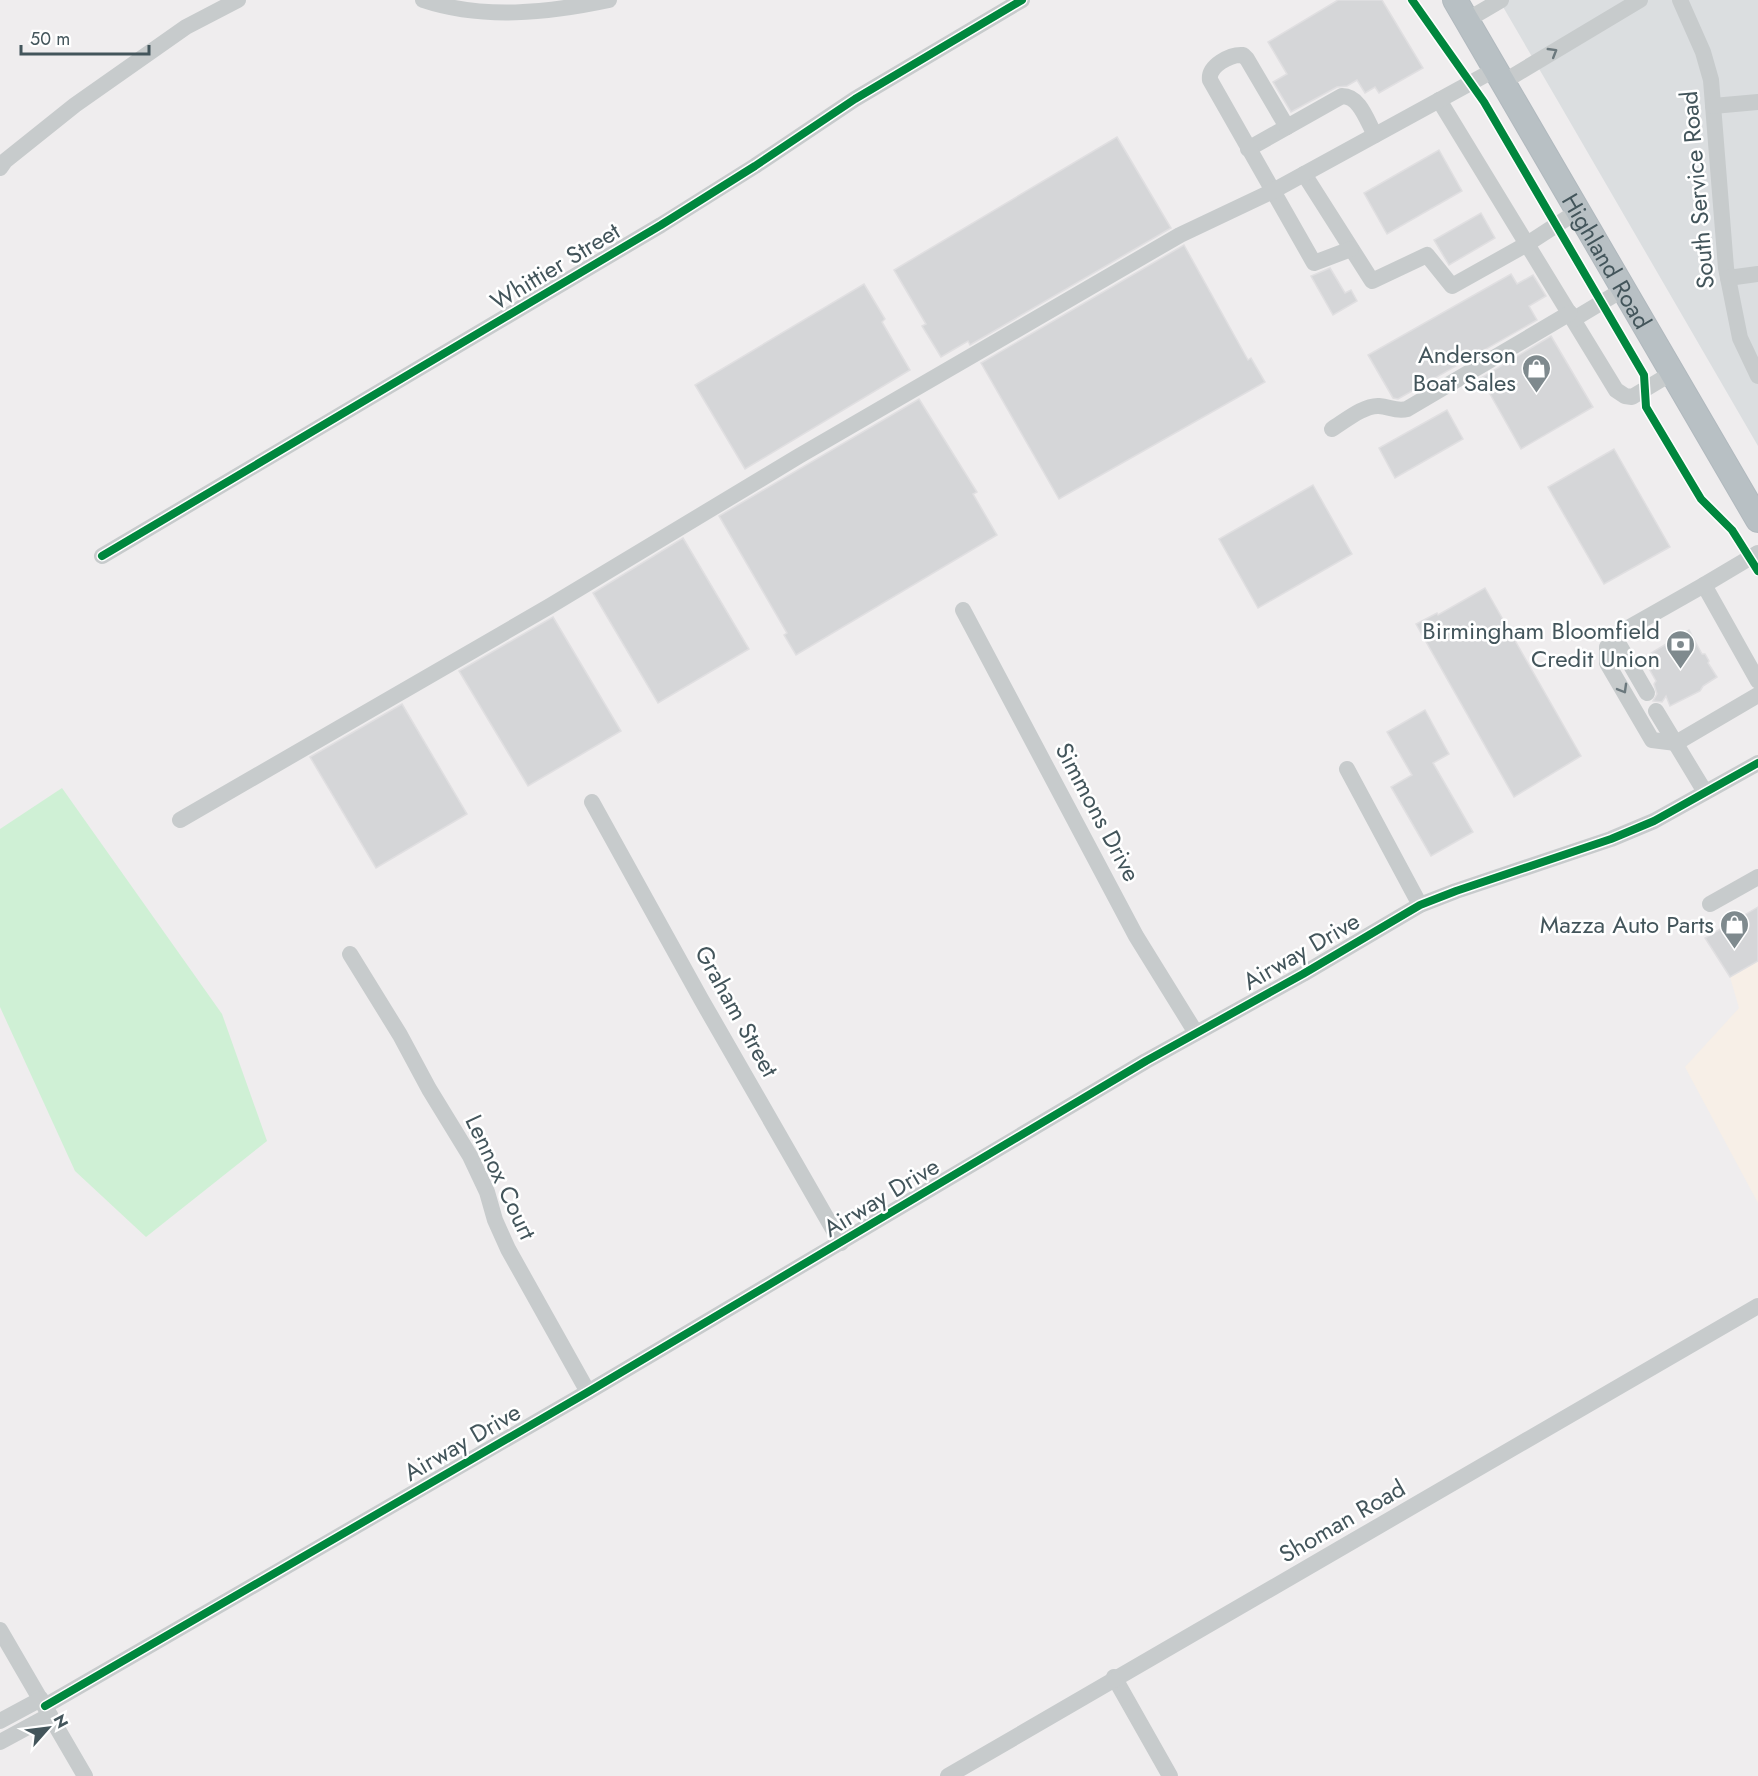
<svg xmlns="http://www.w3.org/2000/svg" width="1758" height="1776" font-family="Jost,sans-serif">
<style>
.commercial{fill:#f7efe7}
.airport{fill:#dbdee0}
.green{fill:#cff0d5}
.building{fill:#d5d6d8;stroke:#e0dfe1;stroke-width:1.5}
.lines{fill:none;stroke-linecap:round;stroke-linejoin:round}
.highway-casing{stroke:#b1b9be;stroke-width:26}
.minor{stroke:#c7cbcc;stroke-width:16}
.highway{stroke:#b8c0c4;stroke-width:24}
.cycleway-casing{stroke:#fff;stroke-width:11}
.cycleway{stroke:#00873e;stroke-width:8}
.oneway{stroke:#6b787d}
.labels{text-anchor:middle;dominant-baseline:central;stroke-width:5;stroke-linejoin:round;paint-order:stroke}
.street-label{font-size:24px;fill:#43555b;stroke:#fff}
.poi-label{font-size:24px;fill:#43555b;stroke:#fff;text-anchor:end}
</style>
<rect width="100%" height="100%" fill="#efedee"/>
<polygon class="commercial" points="1758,961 1758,1203 1685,1067 1739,1008 1730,977"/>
<polygon class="airport" points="1499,0 1758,0 1758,446 1559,103"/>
<polygon class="green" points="62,788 222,1014 267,1141 146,1237 75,1171 0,1007 0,829"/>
<g class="building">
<polygon points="1338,0 1382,0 1423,68 1379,93 1375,87 1365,93 1357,80 1347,86 1337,87 1291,112 1273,82 1287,74 1268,42"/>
<polygon points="1117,137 1171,228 970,345 968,341 941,357 922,326 926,324 894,270"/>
<polygon points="1439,150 1462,191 1387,234 1364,193"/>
<polygon points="1481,213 1495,238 1449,265 1434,240"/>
<polygon points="1184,245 1248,360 1251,358 1265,382 1059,499 981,363"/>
<polygon points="1330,268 1345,293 1351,290 1357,301 1333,315 1311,276"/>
<polygon points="1511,274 1517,284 1533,275 1546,296 1529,306 1537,320 1398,399 1393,398 1368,355"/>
<polygon points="864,284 885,319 882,322 910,370 745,469 695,385"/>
<polygon points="1551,336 1593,407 1521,449 1481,378"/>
<polygon points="919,399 977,492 973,494 997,535 796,655 784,635 787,633 719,516"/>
<polygon points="1447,410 1463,439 1395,478 1379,448"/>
<polygon points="1614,449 1670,547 1604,584 1548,487"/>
<polygon points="1313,485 1352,554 1258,608 1219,539"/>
<polygon points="683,538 749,649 658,703 593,593"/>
<polygon points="1485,588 1581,756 1514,797 1416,624 1437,613 1438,615"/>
<polygon points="553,617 621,731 528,786 459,671"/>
<polygon points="1689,630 1702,654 1705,654 1709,661 1708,663 1717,677 1703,686 1700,691 1670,706 1666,696 1662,702 1653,701 1657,694 1654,684 1656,681 1643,658"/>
<polygon points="402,704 467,814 376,868 310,757"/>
<polygon points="1425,710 1449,754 1433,763 1473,832 1431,856 1391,787 1412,775 1387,732"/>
<polygon points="1758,907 1758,961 1730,977 1705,938"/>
</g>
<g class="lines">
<defs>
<g id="highway">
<path id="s1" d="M1455,0L1758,520"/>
</g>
</defs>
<use href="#highway" class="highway-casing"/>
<g class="minor">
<path d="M423,0C483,20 548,13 609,0"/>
<polyline points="1680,0 1703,52 1711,80 1726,268 1740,338 1758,376"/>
<polyline points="1467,20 1501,0"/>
<polyline points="1503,82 1640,0"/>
<polyline points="1439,100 1616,390 1625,396 1632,397 1672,373"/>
<polyline points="1713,106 1758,102"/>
<polyline points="1248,149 1287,127"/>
<polyline points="0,168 5,161 75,105 186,27 238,0"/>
<polyline points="1304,174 1372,281 1427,255 1452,286 1527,244 1578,211"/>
<path d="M1351,249L1314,263L1210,80C1208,66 1230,54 1243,55L1247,59L1287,127L1342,96C1360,96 1367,121 1375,135"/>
<polyline points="1728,278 1758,274"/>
<polyline points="1574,319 1624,289"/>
<path d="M1332,429C1345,421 1364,405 1379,406C1390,407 1397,412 1407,409L1570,313"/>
<polyline points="1758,553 1704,585 1758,681"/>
<polyline points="102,556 661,225 755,166 855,99 1022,0"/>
<polyline points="1704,585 1614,636 1607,647 1607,663 1652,740 1676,743 1758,695"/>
<polyline points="963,610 1136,936 1196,1033"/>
<polyline points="1614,636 1647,693"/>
<polyline points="1656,711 1705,792"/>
<polyline points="1347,769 1420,905"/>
<polyline points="592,802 701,999 841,1243"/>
<polyline points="180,820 550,606 799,456 1180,235 1273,191 1496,69"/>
<polyline points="1710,904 1758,877"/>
<polyline points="350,954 400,1035 429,1089 470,1156 487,1192 495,1220 508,1249 588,1392"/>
<polyline points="0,1630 85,1776"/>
<polyline points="1114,1677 1170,1776"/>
<polyline points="45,1706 588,1392 1146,1061 1303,974 1420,905 1456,891 1611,839 1654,821 1758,763"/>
<polyline points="0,1721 41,1699"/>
<polyline points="0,1742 50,1715"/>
<path d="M948,1776C1217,1617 1489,1465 1758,1306"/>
</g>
<use href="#highway" class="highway"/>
<defs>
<g id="cycleway">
<polyline points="1412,0 1484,102 1644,375 1646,407 1701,499 1732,530 1758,571"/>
<polyline points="102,556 661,225 755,166 855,99 1022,0"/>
<polyline points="45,1706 588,1392 1146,1061 1303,974 1420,905 1456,891 1611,839 1654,821 1758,763"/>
</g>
</defs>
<use href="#cycleway" class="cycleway-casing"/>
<use href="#cycleway" class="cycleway"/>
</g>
<defs><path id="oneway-chevron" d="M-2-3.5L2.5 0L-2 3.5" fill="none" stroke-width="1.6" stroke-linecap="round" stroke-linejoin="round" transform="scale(1.5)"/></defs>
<g class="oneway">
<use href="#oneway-chevron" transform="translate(1553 52) rotate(-31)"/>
<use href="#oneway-chevron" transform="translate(1623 689) rotate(60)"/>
</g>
<defs>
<symbol id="shop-pin" viewBox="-11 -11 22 30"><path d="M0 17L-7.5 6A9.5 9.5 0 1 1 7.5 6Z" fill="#7f8a8e" stroke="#fff"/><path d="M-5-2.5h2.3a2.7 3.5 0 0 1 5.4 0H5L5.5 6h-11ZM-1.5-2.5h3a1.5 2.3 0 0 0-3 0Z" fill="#fff"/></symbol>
<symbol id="bank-pin" viewBox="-11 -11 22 30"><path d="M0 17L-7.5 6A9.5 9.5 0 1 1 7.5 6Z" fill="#7f8a8e" stroke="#fff"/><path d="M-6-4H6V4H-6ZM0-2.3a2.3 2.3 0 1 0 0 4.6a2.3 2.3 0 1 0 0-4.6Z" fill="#fff"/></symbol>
</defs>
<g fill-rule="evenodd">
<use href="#shop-pin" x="1520" y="352" width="33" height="45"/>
<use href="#bank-pin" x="1664" y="628" width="33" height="45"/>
<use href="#shop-pin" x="1718" y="908" width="33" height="45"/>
</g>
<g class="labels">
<g class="street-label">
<text transform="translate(1697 190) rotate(-95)">South Service Road</text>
<text stroke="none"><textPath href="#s1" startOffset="302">Highland Road</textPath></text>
<text transform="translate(555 266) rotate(-31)">Whittier Street</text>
<text transform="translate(1098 812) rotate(62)">Simmons Drive</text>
<text transform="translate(1301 951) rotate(-30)">Airway Drive</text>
<text transform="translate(737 1011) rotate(61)">Graham Street</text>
<text transform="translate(501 1177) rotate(65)">Lennox Court</text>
<text transform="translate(881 1197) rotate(-31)">Airway Drive</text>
<text transform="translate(462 1442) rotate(-30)">Airway Drive</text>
<text transform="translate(1342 1521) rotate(-30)">Shoman Road</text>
</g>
<g class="poi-label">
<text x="1516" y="354">Anderson<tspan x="1516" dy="28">Boat Sales</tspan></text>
<text x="1660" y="630">Birmingham Bloomfield<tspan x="1660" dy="28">Credit Union</tspan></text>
<text x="1714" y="924">Mazza Auto Parts</text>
</g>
</g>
<g transform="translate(48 1728) rotate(62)" stroke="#ffffff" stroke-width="4.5" paint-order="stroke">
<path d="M0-4.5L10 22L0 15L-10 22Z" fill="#43555b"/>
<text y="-9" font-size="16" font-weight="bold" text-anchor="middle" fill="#43555b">N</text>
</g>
<path d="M21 45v9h128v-9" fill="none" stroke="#43555b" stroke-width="3"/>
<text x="30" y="45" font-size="18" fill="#43555b" stroke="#ffffff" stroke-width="4.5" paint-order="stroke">50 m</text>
</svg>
